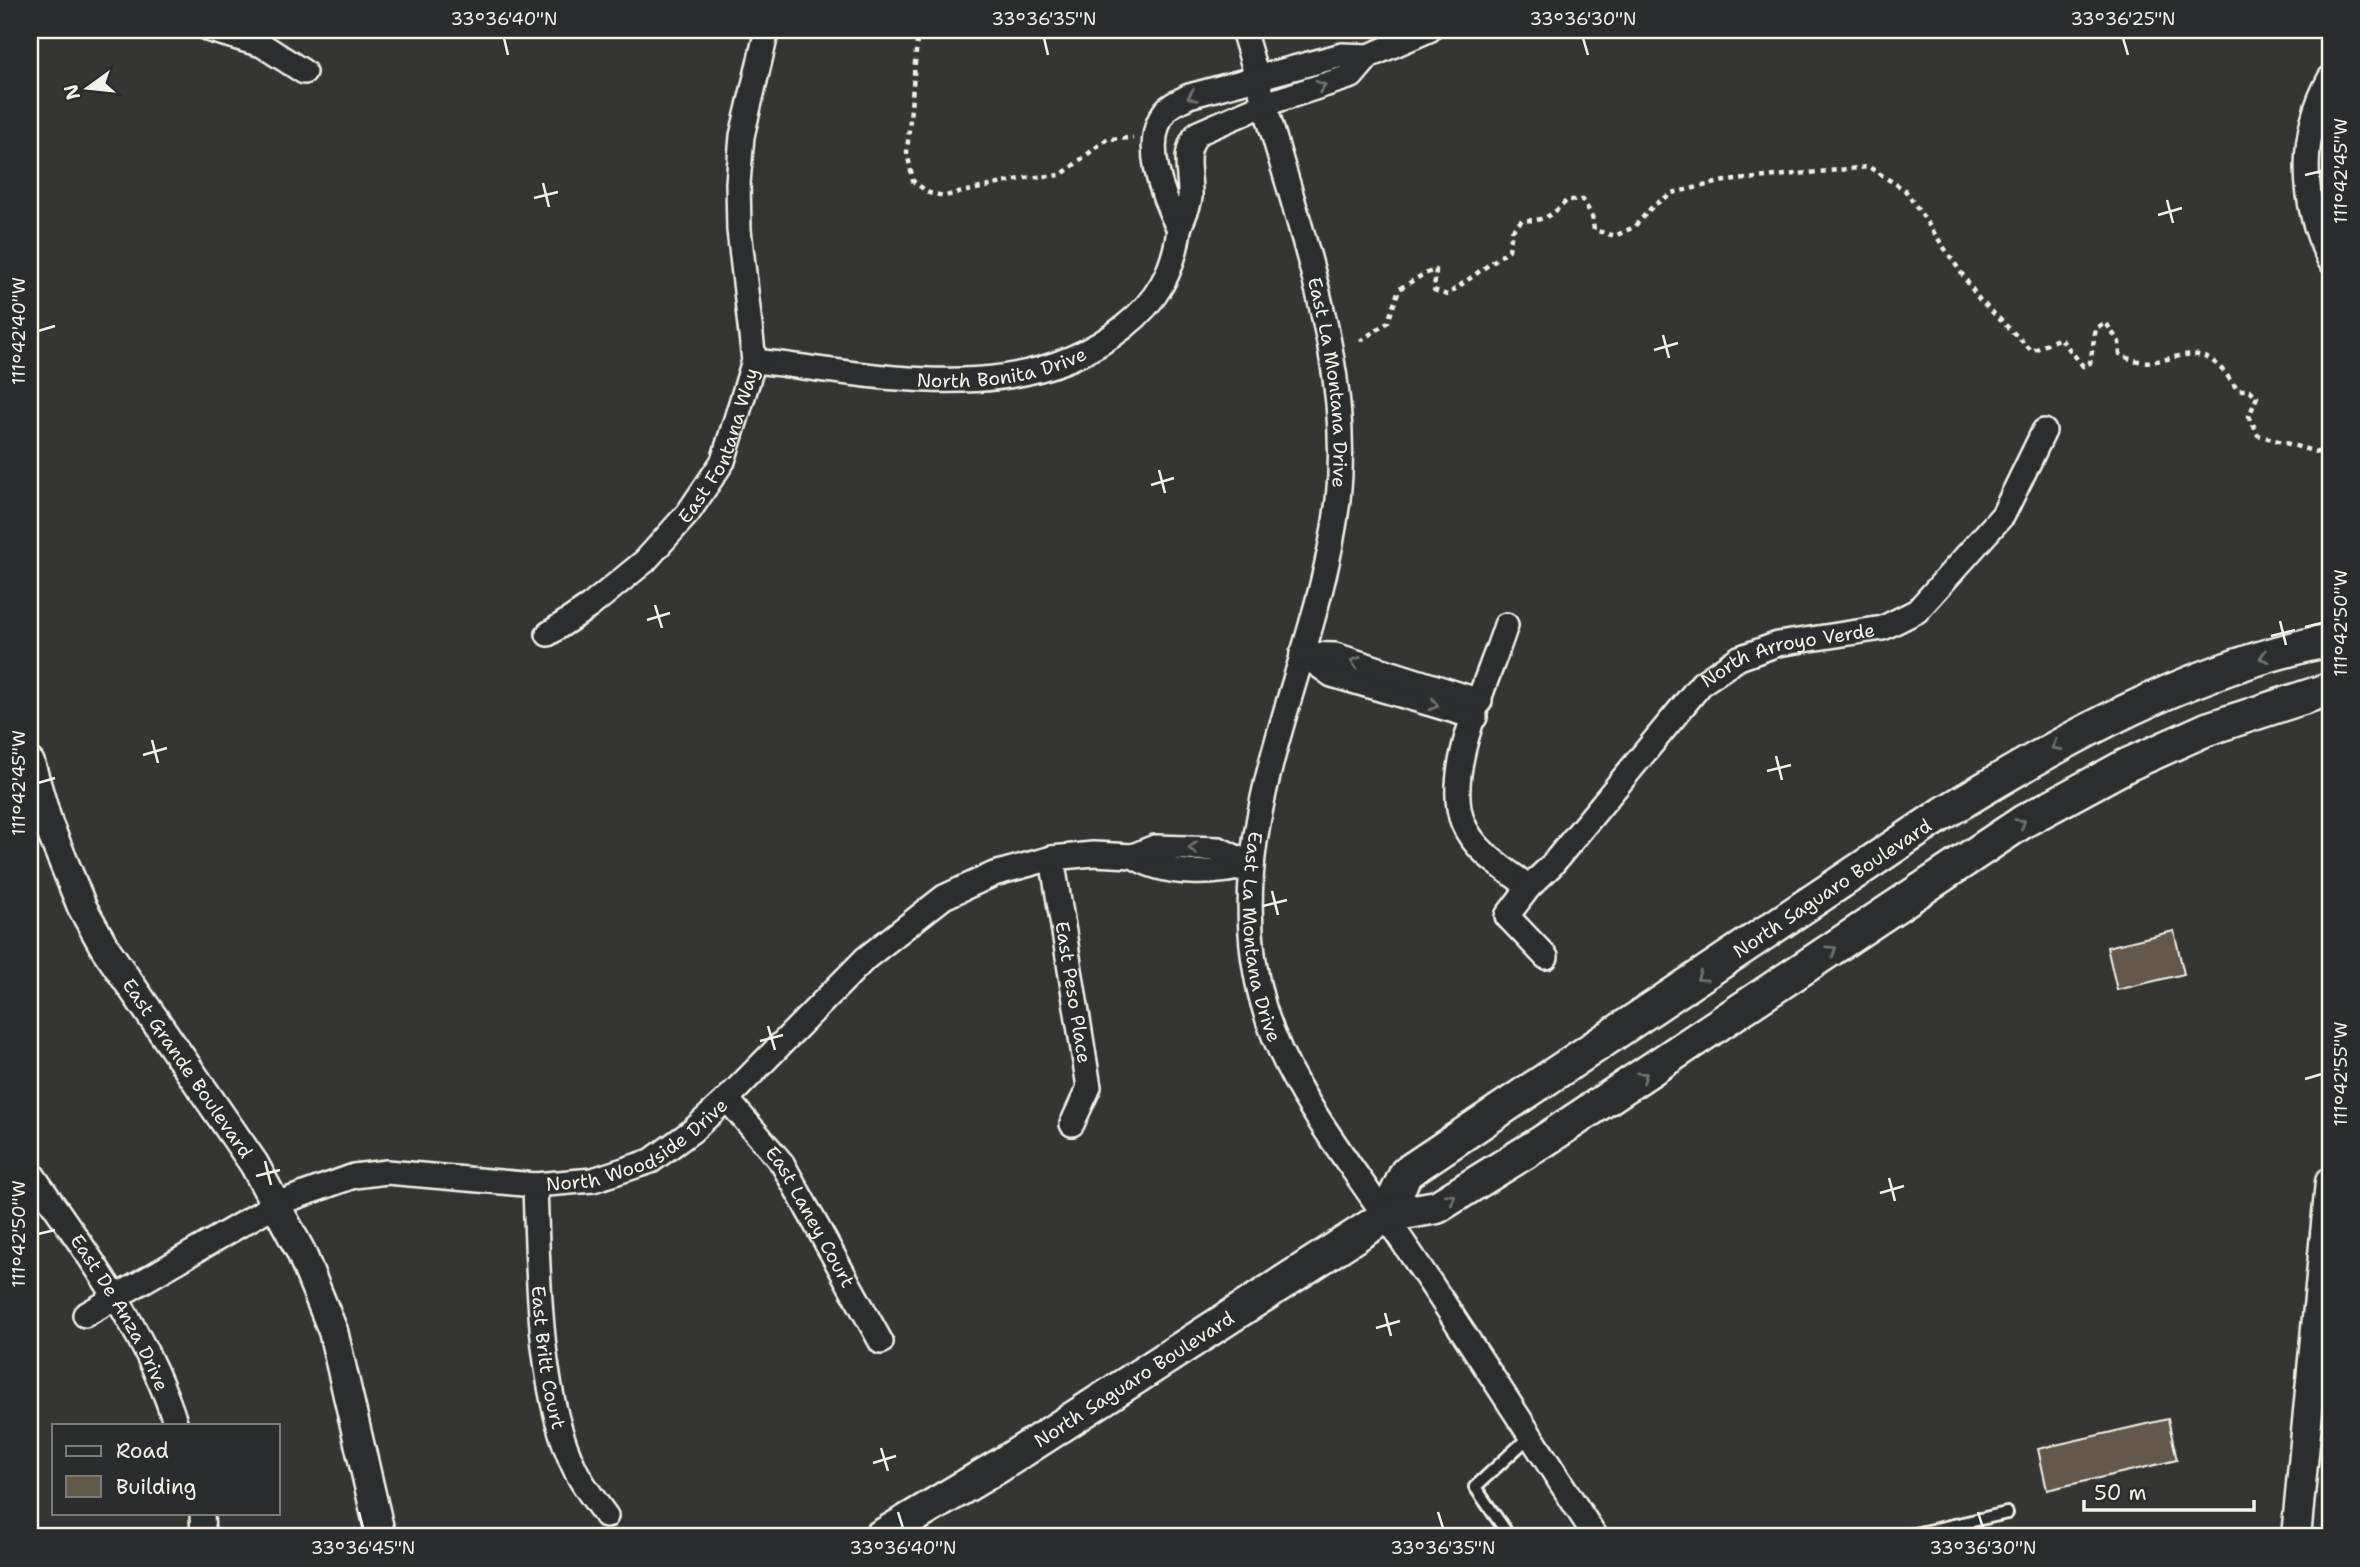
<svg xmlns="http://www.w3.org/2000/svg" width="2360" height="1567" font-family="'Shantell Sans',sans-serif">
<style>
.building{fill:#63594b;stroke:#f4f1e8;stroke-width:2}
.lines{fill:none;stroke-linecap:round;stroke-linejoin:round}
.service-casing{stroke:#f4f1e8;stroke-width:16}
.minor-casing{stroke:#f4f1e8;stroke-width:28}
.tertiary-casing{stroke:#f4f1e8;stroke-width:33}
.secondary-casing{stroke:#f4f1e8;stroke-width:37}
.path{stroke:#f4f1e8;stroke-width:4.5;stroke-dasharray:5 5;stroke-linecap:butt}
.service{stroke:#2a2d2e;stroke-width:10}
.minor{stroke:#2a2d2e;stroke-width:23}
.tertiary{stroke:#2a2d2e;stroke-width:28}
.secondary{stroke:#2a2d2e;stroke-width:32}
.oneway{stroke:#71726f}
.ticks{fill:none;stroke:#f4f1e8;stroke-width:2.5}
.labels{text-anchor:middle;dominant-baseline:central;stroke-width:6;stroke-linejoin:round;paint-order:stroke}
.street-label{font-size:19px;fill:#f4f1e8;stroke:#2a2d2e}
.neatline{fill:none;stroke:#f4f1e8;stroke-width:2.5}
.ticks-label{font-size:18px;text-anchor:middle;fill:#f4f1e8}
</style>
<rect width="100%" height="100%" fill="#353634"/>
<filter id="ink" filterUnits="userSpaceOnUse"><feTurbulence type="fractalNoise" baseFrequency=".0143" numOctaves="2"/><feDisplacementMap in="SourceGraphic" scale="14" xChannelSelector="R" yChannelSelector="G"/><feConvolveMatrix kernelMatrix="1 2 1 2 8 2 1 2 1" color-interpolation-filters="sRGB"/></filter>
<g filter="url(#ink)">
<g class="building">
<polygon points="2174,931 2184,974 2117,990 2107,947"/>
<polygon points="2168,1419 2177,1460 2047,1490 2038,1449"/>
</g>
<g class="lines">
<defs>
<g id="service">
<polyline points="1510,1537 1475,1487 1530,1436"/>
<polyline points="1901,1537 2007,1513"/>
</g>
<g id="minor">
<polyline points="210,30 262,45 304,72"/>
<path id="s1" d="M1243,30C1259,82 1273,135 1289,187C1318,288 1350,394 1338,500C1318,669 1214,830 1263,1004C1285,1083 1340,1149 1385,1216C1458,1321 1526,1430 1596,1537"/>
<path d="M1369,56L1352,76L1265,104L1198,133C1181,152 1191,174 1190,197C1189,207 1182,219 1179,229C1163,198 1140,142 1166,110C1171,104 1182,100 1189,96L1342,55L1369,56L1429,30"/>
<path d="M2330,78C2298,135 2301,204 2330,261"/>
<path id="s2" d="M754,361C877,374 1018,411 1124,327C1157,301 1174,271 1179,229"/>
<path d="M1506,625C1490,677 1442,771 1463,823C1474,851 1505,869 1529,887"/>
<path id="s3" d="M548,634L590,606L645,561L688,513L723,461L754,361L739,230L738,183L742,136L767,30"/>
<polyline points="1302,654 1332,675 1475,717"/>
<polyline points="1302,654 1335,655 1480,701"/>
<path d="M1133,856C1166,877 1215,875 1252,865"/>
<path id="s4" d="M1052,858L1089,1087L1072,1124"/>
<path id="s5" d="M1546,957L1507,916L1529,887L1551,866L1702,683L1739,658L1778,644L1883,628L1917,611L2003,515L2044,431"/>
<path id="s6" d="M727,1099L782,1163L881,1342"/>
<path id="s7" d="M30,1171C85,1251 147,1331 176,1425"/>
<path id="s8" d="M535,1185C538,1269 538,1396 576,1471C584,1487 596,1502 606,1516"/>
<path id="s9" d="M85,1315L276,1204L354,1176L387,1172L535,1185L593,1180L651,1161L692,1131L727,1099L866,958L944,897L994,874L1052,858L1093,854L1133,856L1155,847L1219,849L1252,865"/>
<polyline points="202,1513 203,1537"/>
</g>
<g id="tertiary">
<path id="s10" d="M30,763L48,824L82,907L105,948L254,1164L301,1252L333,1331L381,1537"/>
<polyline points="2296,1537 2330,1182"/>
</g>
<g id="secondary">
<path id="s11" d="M1386,1216L1406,1173L1944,813C2066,738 2189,669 2330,640"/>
<path id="s12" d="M880,1537L999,1466L1386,1216L1437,1207L1542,1142L2024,821L2127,765L2207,729L2330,689"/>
</g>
</defs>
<use href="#service" class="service-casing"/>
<use href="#minor" class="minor-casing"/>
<use href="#tertiary" class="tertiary-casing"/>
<use href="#secondary" class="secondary-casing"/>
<g class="path">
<polyline points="918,30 907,152 913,181 929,193 945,196 1025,178 1061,175 1107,139 1133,138"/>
<path d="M1360,341L1388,322L1399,289L1424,274L1436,270L1434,290L1447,295L1509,250L1512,231L1522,220C1543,222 1553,215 1567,200H1583L1592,216L1594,230L1615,236L1634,227L1653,206L1672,193L1725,181L1869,167L1905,190L1979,299L2032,351L2060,338L2083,366L2090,363L2096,328L2106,323L2119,342L2120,354C2157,376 2182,342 2211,360C2222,367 2230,380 2238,390H2250L2257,397L2249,416L2258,435L2330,456"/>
</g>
<use href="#service" class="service"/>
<use href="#minor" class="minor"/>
<use href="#tertiary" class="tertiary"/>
<use href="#secondary" class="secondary"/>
</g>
<defs><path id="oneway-chevron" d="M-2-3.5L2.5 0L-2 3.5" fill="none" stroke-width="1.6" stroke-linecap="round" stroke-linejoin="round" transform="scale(1.75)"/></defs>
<g class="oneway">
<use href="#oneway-chevron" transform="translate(1321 86) rotate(-18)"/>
<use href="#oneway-chevron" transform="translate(1192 96) rotate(160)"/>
<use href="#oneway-chevron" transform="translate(2264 657) rotate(162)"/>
<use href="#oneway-chevron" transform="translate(1355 662) rotate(-162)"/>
<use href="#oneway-chevron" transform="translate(1434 705) rotate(16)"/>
<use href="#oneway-chevron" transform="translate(2056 746) rotate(151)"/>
<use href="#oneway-chevron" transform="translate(2021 823) rotate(-32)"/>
<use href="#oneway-chevron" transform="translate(1193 848) rotate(-178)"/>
<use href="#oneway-chevron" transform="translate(1832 950) rotate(-34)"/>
<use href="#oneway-chevron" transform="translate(1701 977) rotate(146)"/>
<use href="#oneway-chevron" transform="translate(1643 1076) rotate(-34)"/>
<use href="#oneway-chevron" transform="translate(1451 1198) rotate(-32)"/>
</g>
</g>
<path class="ticks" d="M504,38L508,55M1044,38L1048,55M1583,38L1588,55M2123,38L2128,55M2305,175L2322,171M543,183L549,207M534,198L558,192M2167,200L2173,223M2158,215L2182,208M38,331L55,326M1663,335L1669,358M1654,350L1678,343M1159,470L1165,493M1151,485L1174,478M655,605L662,628M647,620L670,613M2280,621L2286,645M2305,627L2322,623M2271,636L2295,630M152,740L158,763M143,755L167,748M1776,756L1782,780M1767,771L1791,765M38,783L55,778M1272,891L1278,915M1263,906L1287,900M768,1026L775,1050M760,1041L783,1035M2305,1079L2322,1074M265,1161L271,1185M256,1176L280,1170M1889,1178L1895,1201M1880,1193L1904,1186M38,1234L55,1230M1385,1313L1391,1336M1376,1328L1400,1321M881,1448L888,1471M873,1463L896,1456M359,1512L363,1528M898,1512L903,1528M1438,1512L1443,1528M1978,1512L1983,1528"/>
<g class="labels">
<g class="street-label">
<text stroke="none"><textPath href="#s2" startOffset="250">North Bonita Drive</textPath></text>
<text stroke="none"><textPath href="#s1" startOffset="364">East La Montana Drive</textPath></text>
<text stroke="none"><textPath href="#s3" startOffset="261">East Fontana Way</textPath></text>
<text stroke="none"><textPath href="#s5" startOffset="453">North Arroyo Verde</textPath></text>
<text stroke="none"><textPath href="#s11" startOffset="560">North Saguaro Boulevard</textPath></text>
<text stroke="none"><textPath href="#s1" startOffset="931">East La Montana Drive</textPath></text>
<text stroke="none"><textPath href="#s4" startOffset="136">East Peso Place</textPath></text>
<text stroke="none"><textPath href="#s10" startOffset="346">East Grande Boulevard</textPath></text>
<text stroke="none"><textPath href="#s9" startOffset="598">North Woodside Drive</textPath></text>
<text stroke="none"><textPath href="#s6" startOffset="145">East Laney Court</textPath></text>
<text stroke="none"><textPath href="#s7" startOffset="168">East De Anza Drive</textPath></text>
<text stroke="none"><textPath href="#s8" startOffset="173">East Britt Court</textPath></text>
<text stroke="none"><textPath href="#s12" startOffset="299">North Saguaro Boulevard</textPath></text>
</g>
</g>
<rect width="2360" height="1567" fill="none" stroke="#2a2d2e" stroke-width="77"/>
<rect x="52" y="1424" width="228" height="91" fill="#2a2d2e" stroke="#7b7b78" stroke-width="2"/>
<rect x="66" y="1446" width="35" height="10" fill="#2a2d2e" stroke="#7b7b78" stroke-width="2"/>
<text x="116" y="1458" font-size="21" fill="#f4f1e8">Road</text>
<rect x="66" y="1476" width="35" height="21" fill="#63594b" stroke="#7b7b78" stroke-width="2"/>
<text x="116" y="1494" font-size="21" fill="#f4f1e8">Building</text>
<g transform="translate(88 88) rotate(255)" stroke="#2a2d2e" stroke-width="5" paint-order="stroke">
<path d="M0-5L12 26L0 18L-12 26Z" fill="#f4f1e8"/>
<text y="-10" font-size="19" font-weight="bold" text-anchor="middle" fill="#f4f1e8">N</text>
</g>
<path d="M2084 1500v10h170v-10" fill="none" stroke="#f4f1e8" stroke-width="3.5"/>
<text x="2094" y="1500" font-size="21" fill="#f4f1e8" stroke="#2a2d2e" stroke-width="5" paint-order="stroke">50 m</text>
<rect x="38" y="38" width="2284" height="1490" class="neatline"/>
<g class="ticks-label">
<text x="504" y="25">33°36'40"N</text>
<text x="1044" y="25">33°36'35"N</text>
<text x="1583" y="25">33°36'30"N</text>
<text x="2123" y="25">33°36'25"N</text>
<text transform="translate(2341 171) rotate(-90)" y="6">111°42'45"W</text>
<text transform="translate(19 331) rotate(-90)" y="6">111°42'40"W</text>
<text transform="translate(2341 623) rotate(-90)" y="6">111°42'50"W</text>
<text transform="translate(19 783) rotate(-90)" y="6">111°42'45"W</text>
<text transform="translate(2341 1074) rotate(-90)" y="6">111°42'55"W</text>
<text transform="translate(19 1234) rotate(-90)" y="6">111°42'50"W</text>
<text x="363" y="1554">33°36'45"N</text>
<text x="903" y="1554">33°36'40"N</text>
<text x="1443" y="1554">33°36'35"N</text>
<text x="1983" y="1554">33°36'30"N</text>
</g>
</svg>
